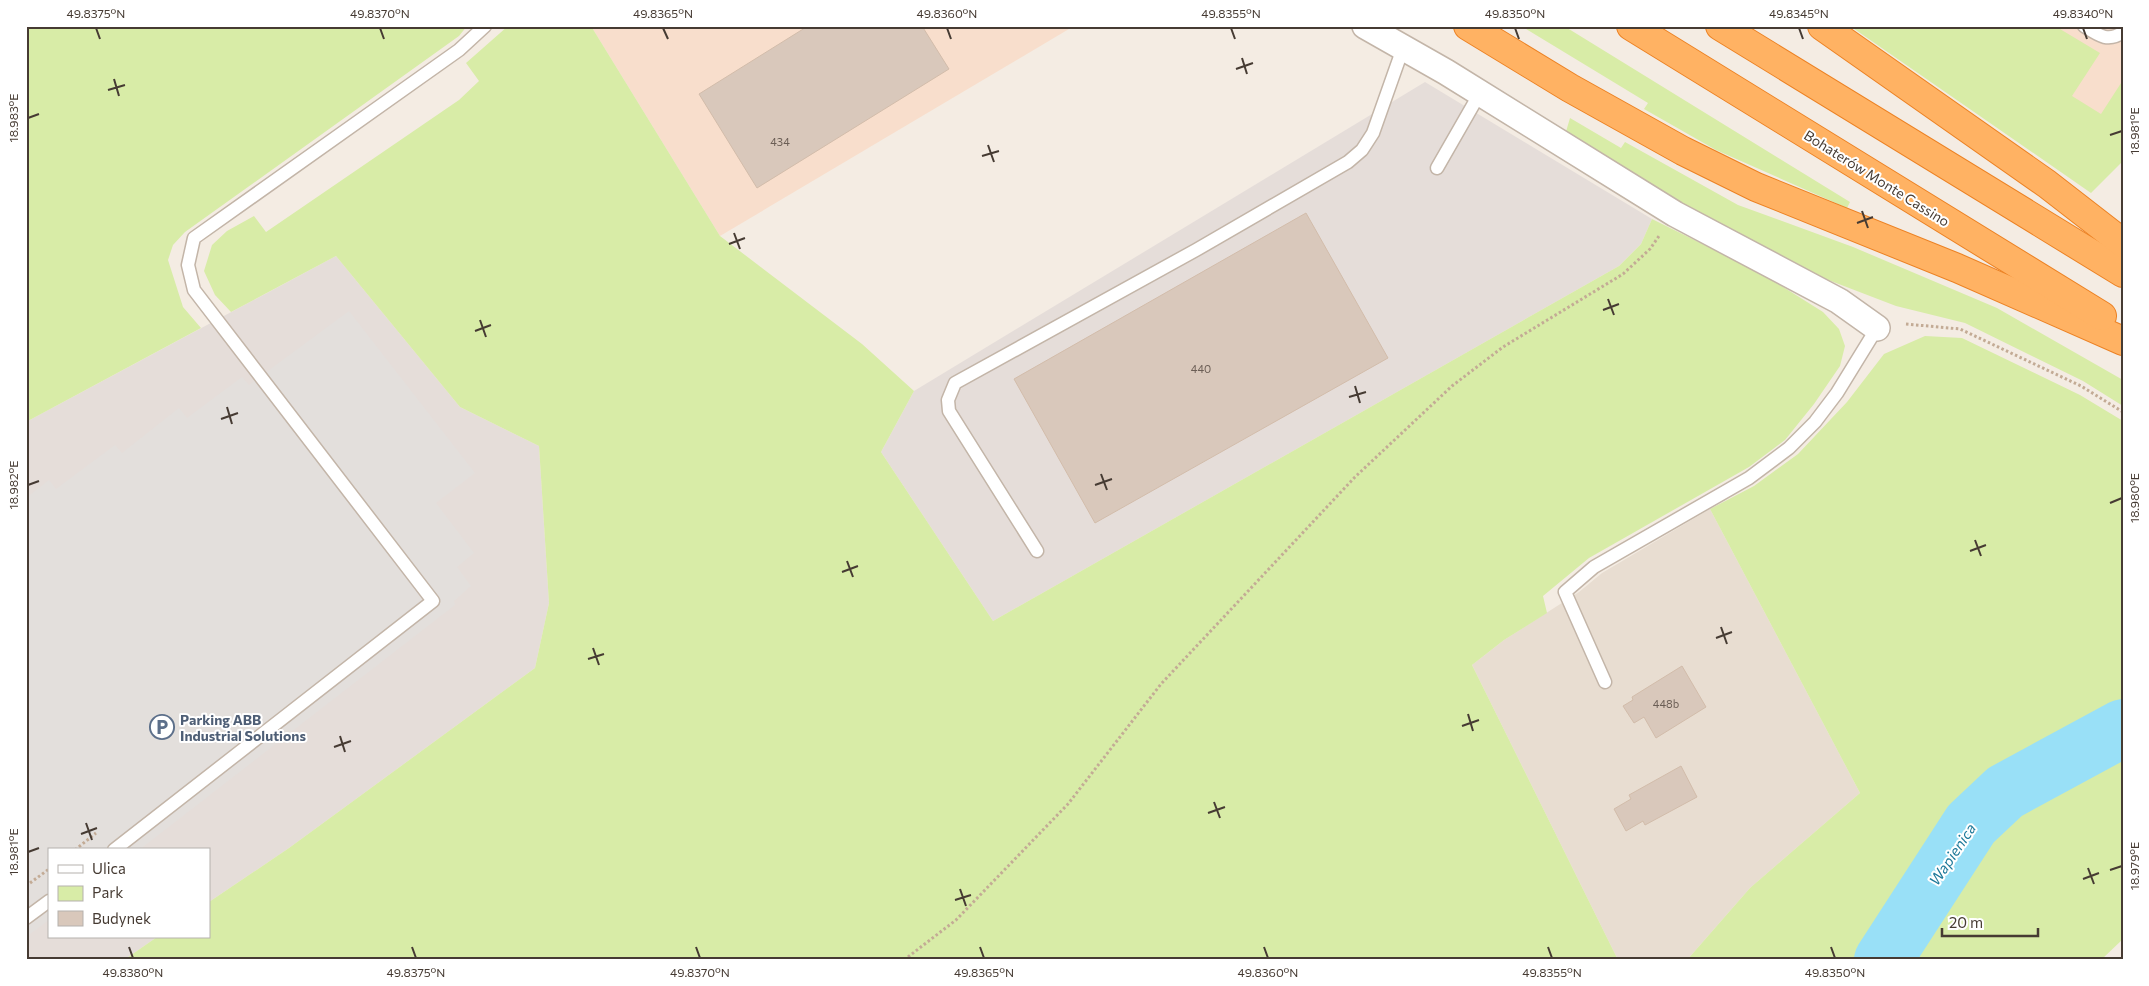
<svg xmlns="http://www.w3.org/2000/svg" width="2149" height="986" font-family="Commissioner,sans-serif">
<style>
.residential{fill:#e8ddd1}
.commercial{fill:#f8decc}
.industrial{fill:#e5ddd9}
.green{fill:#d8eca7}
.parking{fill:#e3dfdc}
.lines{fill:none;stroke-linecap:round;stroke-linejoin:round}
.river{stroke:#99e0f7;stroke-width:58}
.building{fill:#d9c8bb;stroke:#d2bcaa}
.service-casing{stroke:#c3b5a8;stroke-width:15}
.minor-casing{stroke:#c3b5a8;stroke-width:28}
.motorway-casing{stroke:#ec8224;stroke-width:30}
.path{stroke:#c3ab95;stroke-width:3;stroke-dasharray:2.5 2.5;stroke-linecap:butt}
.service{stroke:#fff;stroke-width:12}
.minor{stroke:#fff;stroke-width:25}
.motorway{stroke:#ffb263;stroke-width:28}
.ticks{fill:none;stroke:#463b33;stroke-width:2}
.labels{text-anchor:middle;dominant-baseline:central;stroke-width:4;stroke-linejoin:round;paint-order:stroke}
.number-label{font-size:11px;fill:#6b5e55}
.street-label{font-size:14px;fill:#463b33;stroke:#fff}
.service-label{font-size:14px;font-weight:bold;fill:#4e5e75;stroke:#fff;text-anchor:start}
.water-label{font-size:15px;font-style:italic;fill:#1f7a9a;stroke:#fff}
.neatline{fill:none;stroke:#463b33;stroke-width:2}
.ticks-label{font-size:12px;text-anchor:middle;fill:#463b33}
</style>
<rect width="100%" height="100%" fill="#f4ece3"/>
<polygon class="residential" points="1710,509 1860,793 1750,888 1687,960 1618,960 1472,665 1504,640 1579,592 1602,573"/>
<g class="commercial">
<polygon points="591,26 1074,26 720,236"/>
<polygon points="1923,26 2123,26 2123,160"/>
</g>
<g class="industrial">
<polygon points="1425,82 1652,219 1641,244 1619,266 993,621 881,452 914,391"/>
<polygon points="336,256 460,407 539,446 549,603 535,668 289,848 209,902 209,850 49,850 49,937 157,937 124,960 26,960 26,422"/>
</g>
<g class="green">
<polygon points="26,26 467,26 459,36 185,232 173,245 168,260 183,307 201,328 26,422"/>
<polygon points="508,26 591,26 720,236 862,344 914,391 881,452 993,621 1619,266 1641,244 1652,219 1761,273 1823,312 1839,329 1845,346 1840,366 1814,404 1785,440 1749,467 1589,558 1543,596 1547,613 1504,640 1472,665 1618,960 124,960 157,937 209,937 209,902 289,848 535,668 549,603 539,446 460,407 336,256 231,312 215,295 204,271 212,245 227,231 254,216 266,232 459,100 479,81 466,63"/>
<polygon points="1521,26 1564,26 1850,202 1847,208 1716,150 1644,109 1648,103"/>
<polygon points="1850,26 2055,26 2100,53 2072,96 2101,114 2123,80 2123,161 2091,193"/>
<polygon points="1570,118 1621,148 1625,142 1738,205 1853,247 1997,308 2123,380 2123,406 2083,381 1965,323 1896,306 1810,273 1697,216 1565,135"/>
<polygon points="1925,336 1962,338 2080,395 2123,421 2123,712 2005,762 1953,816 1855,960 1687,960 1750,888 1860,793 1710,509 1754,486 1798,454 1847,402 1884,354"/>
<polygon points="2123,752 2123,939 2101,960 1908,960 1980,843 2039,796 2102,761"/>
</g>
<polygon class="parking" points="349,311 475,473 436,503 474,553 457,567 471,586 454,601 455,605 139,850 49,850 49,920 26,937 26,498 49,480 56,489 115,445 122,453 179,408 187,418 242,377 249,385"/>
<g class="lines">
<polyline class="river" points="1883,960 1971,824 2005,792 2123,728"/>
</g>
<g class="building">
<polygon points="808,26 922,26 949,69 757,188 699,94"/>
<polygon points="1306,213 1388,358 1095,523 1014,379"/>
<polygon points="1682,666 1706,707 1656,738 1644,717 1634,723 1623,706 1633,700 1632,697"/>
<polygon points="1681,766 1697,797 1645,825 1643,821 1626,831 1614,809 1631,799 1629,795"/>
</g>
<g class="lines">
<defs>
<g id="service">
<path d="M2084,26C2098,35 2108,43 2123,32"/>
<polyline points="1437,168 1480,93"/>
<polyline points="1037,551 949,411 948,400 955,383 1196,250 1348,162 1362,150 1373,133 1403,48"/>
<polyline points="1605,682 1565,592 1594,567 1749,478 1789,448 1815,422 1837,393 1877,328"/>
<polyline points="114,850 433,601 194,290 188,265 194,238 459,50 485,26"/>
<polyline points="26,918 49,901"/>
</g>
<polyline id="minor" points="1365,26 1446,72 1675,214 1839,301 1877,328"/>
<g id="motorway">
<polyline points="1468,26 1570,88 1683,151 1756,187 1957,268 2123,341"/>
<polyline points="1631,26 2102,316"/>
<polyline points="1720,26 2123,273"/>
<polyline points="1822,26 2047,184 2123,243"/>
</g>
</defs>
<use href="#service" class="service-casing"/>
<use href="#minor" class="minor-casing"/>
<use href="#motorway" class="motorway-casing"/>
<g class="path">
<polyline points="1906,324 1960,329 2081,386 2123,412"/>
<polyline points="75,850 96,833"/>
<polyline points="26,886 49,869"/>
<polyline points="904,960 956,920 1068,804 1161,684 1355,477 1452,386 1503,347 1623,274 1650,249 1659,236"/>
</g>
<use href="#service" class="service"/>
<use href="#minor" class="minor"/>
<use href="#motorway" class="motorway"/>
</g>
<path class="ticks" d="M96,28L100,39M380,28L384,39M663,28L668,39M947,28L951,39M1231,28L1235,39M1515,28L1519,39M1799,28L1803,39M2083,28L2087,39M1242,58L1247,74M1236,69L1253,63M114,79L119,96M108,90L125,85M28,118L39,114M2110,135L2122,131M988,145L994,162M982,156L999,151M1862,211L1868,228M1857,223L1873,217M734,233L740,249M729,244L745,238M1608,299L1614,315M1603,310L1619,304M480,320L486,337M475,331L491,325M1355,386L1360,403M1349,397L1366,392M227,407L232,424M221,419L238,413M1101,474L1107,490M28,485L39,481M1095,485L1112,479M2110,503L2122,498M1975,540L1981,556M1970,551L1986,545M847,561L853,577M842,572L858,566M1721,627L1727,644M1716,638L1732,632M593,648L599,665M588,659L604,654M1468,714L1473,731M1462,726L1479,720M340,736L345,752M334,747L351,741M1214,802L1220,818M1208,813L1225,807M86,823L92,840M81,834L97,828M28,852L39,848M2088,868L2094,884M2110,870L2122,866M2083,879L2099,873M960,889L966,906M955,900L971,895M129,947L133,958M412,947L416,958M696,947L700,958M980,947L984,958M1264,947L1268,958M1548,947L1552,958M1831,947L1835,958"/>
<defs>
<symbol id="parking-ring" viewBox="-11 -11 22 22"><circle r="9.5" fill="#fff" stroke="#5c6f8a" stroke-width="1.5"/><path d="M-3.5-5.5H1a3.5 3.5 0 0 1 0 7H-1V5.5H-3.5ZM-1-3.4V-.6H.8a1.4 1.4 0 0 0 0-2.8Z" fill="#5c6f8a"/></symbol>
</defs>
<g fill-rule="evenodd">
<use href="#parking-ring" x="148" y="713" width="28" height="28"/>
</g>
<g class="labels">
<g class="number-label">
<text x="780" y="141">434</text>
<text x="1201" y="368">440</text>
<text x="1666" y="703">448b</text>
</g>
<g class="street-label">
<text transform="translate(1877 178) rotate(32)">Bohaterów Monte Cassino</text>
</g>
<g class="service-label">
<text x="180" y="719">Parking ABB<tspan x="180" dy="16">Industrial Solutions</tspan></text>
</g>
<g class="water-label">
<text transform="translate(1952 854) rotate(-56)">Wapienica</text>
</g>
</g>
<rect width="2149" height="986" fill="none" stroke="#ffffff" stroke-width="55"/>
<rect x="48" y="848" width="162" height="90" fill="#ffffff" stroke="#b5b1ad"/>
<rect x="58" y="865" width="25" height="8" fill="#ffffff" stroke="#b5b1ad"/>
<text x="92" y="874" font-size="15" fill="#463b33">Ulica</text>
<rect x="58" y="886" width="25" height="15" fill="#d8eca7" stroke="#b5b1ad"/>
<text x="92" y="898" font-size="15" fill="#463b33">Park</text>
<rect x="58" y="911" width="25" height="15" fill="#d9c8bb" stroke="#b5b1ad"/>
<text x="92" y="924" font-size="15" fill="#463b33">Budynek</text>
<path d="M1942 928v8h96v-8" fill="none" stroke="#463b33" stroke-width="2.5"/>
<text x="1949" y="928" font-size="15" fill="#463b33" stroke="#ffffff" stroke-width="4" paint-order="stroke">20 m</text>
<rect x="28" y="28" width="2094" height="930" class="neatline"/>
<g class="ticks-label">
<text x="96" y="18">49.8375°N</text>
<text x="380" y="18">49.8370°N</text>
<text x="663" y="18">49.8365°N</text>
<text x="947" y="18">49.8360°N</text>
<text x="1231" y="18">49.8355°N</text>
<text x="1515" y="18">49.8350°N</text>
<text x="1799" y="18">49.8345°N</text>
<text x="2083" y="18">49.8340°N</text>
<text transform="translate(14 118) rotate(-90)" y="4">18.983°E</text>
<text transform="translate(2135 131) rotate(-90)" y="4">18.981°E</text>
<text transform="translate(14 485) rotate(-90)" y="4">18.982°E</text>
<text transform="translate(2135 498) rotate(-90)" y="4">18.980°E</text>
<text transform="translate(14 852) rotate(-90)" y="4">18.981°E</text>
<text transform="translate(2135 866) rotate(-90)" y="4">18.979°E</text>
<text x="133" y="977">49.8380°N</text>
<text x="416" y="977">49.8375°N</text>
<text x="700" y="977">49.8370°N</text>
<text x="984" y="977">49.8365°N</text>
<text x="1268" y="977">49.8360°N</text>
<text x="1552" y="977">49.8355°N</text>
<text x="1835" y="977">49.8350°N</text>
</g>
</svg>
